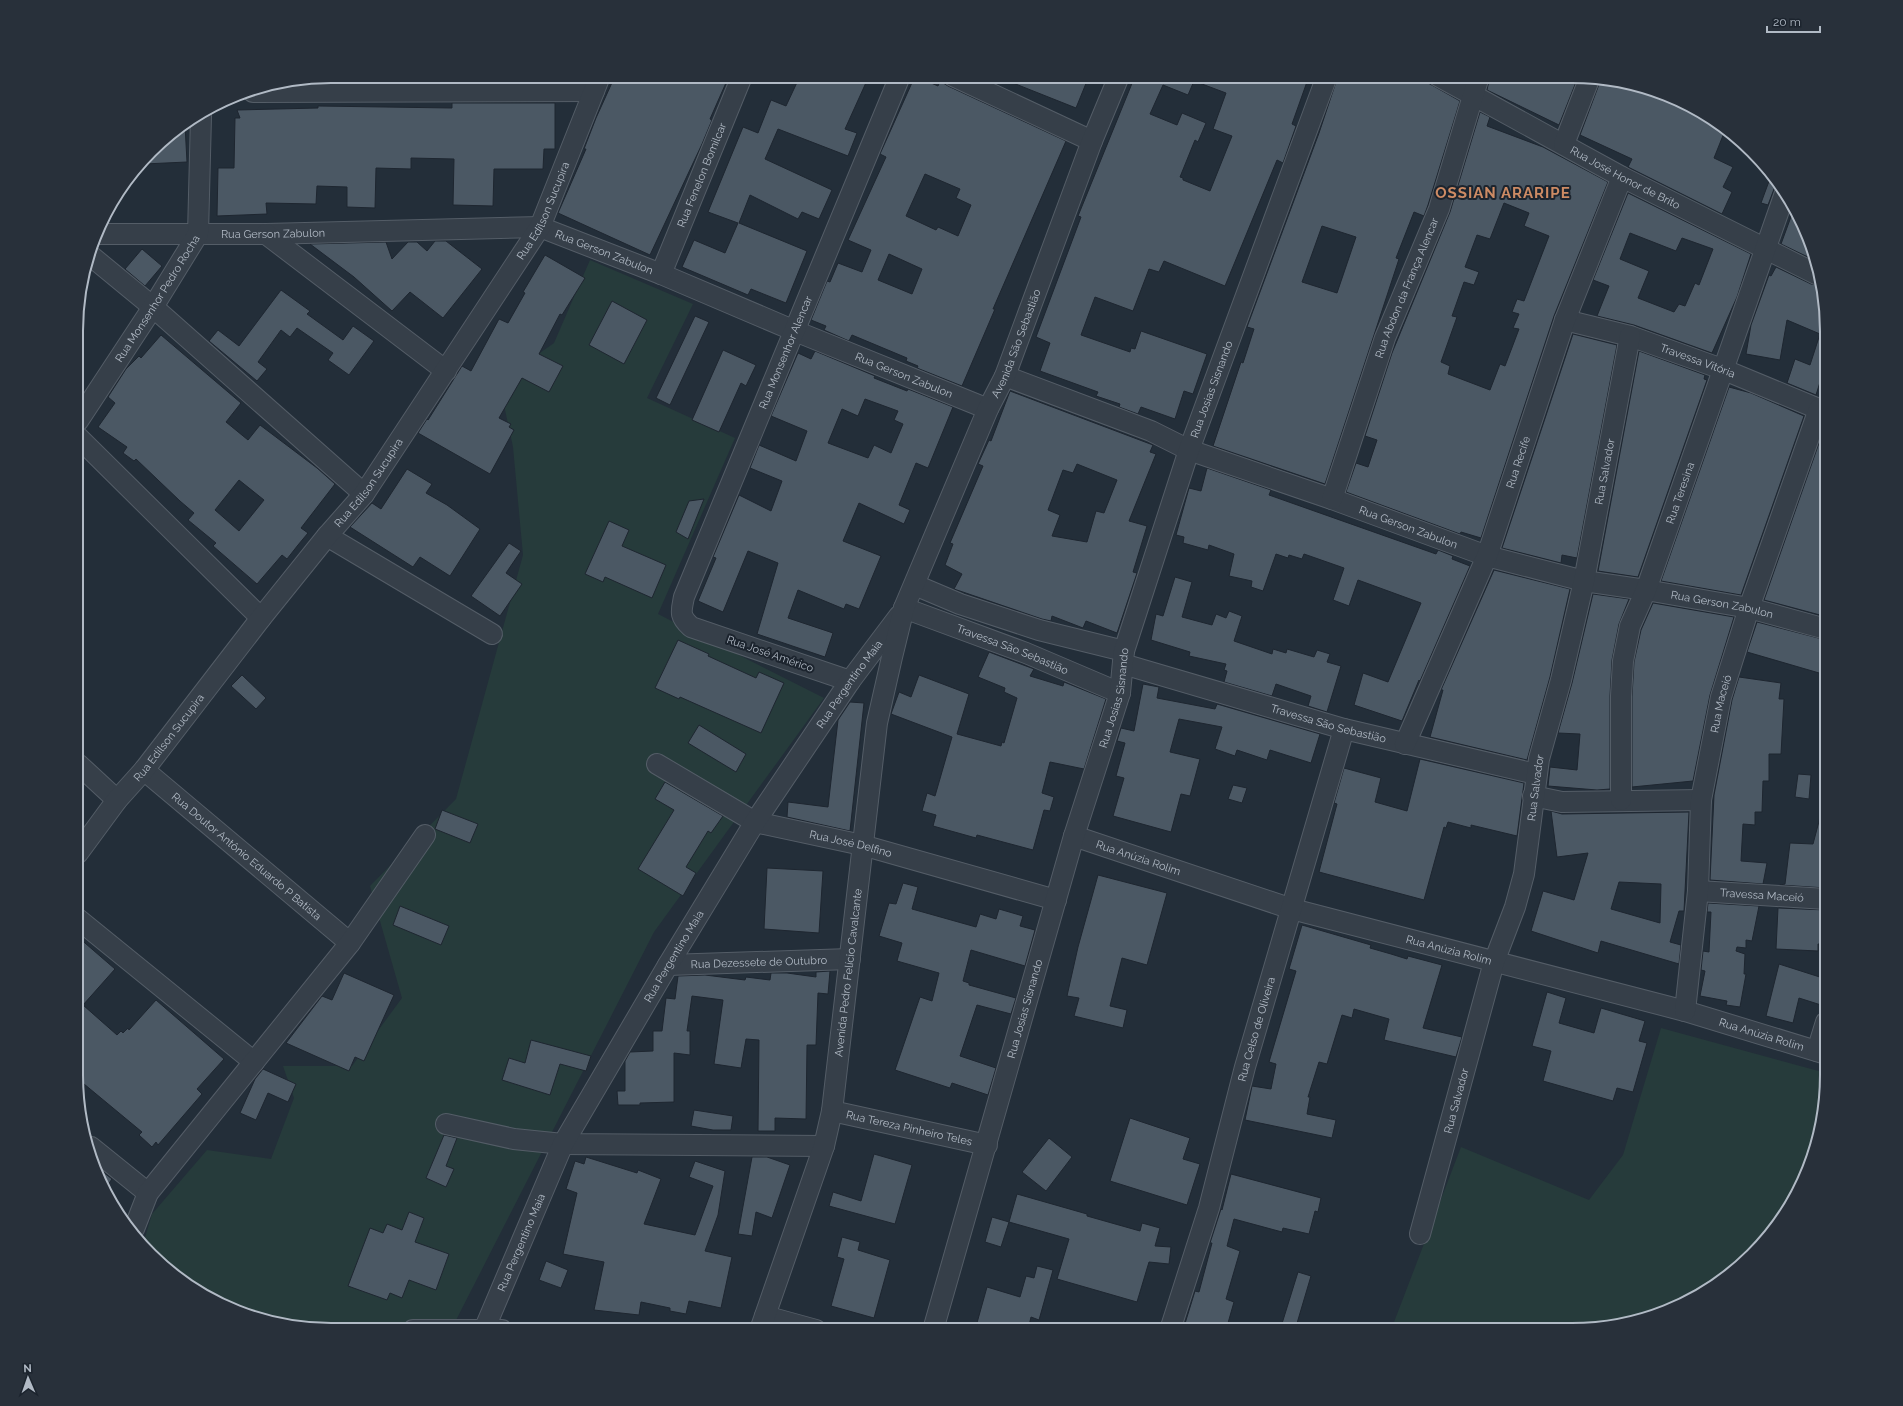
<svg xmlns="http://www.w3.org/2000/svg" width="1903" height="1406" font-family="Raleway,sans-serif">
<style>
.green{fill:#263b3b}
.building{fill:#4b5864;stroke:#1e2630;fill-rule:evenodd}
.lines{fill:none;stroke-linecap:round;stroke-linejoin:round}
.minor-casing{stroke:#545d67;stroke-width:22}
.minor{stroke:#363f49;stroke-width:20}
.labels{text-anchor:middle;dominant-baseline:central;stroke-width:4;stroke-linejoin:round;paint-order:stroke}
.street-label{font-size:11px;fill:#b1bac5;stroke:#1c242e}
.district-label{font-size:15px;font-weight:bold;letter-spacing:1px;fill:#cd8b64;stroke:#1c242e}
.rim{fill:none;stroke:#b1bac5;stroke-width:2}
</style>
<rect width="100%" height="100%" fill="#232e39"/>
<g class="green">
<polygon points="590,260 693,304 647,398 735,438 658,614 824,698 654,932 451,1330 315,1329 234,1311 176,1277 144,1241 152,1214 207,1150 271,1159 294,1098 283,1066 352,1066 402,998 370,886 456,799 523,555 513,447 499,382 554,343"/>
<polygon points="1661,1028 1826,1073 1826,1091 1808,1172 1774,1230 1727,1277 1685,1304 1638,1321 1572,1330 1391,1330 1461,1147 1589,1200 1623,1155"/>
</g>
<g class="building">
<polygon points="615,76 729,76 710,119 712,120 702,144 650,255 558,213 586,149 584,149 596,118"/>
<polygon points="800,76 869,76 845,129 857,133 848,156 778,129 765,159 832,190 819,219 802,212 798,219 750,195 739,223 807,251 786,303 751,289 748,295 682,267 694,240 725,253 738,223 708,212 743,127 758,133 771,100 786,106"/>
<path d="M915,76L938,86L940,81L948,86L1066,141L993,309H995L962,386L917,368L918,366L906,361L907,358L852,335L849,341L824,330L826,326L811,320L827,281L830,282L838,263L862,272L871,250L848,240L886,157L880,154ZM925,174L960,189L956,198L971,205L958,236L938,227L936,230L906,216ZM889,254L922,269L912,294L878,280Z"/>
<polygon points="1040,76 1089,76 1076,108 998,77"/>
<path d="M1135,76H1315L1313,81L1308,79L1292,124L1296,126L1283,163L1277,160L1225,286L1164,261L1159,272L1149,269L1133,311L1095,297L1081,335L1130,352L1131,348L1135,349L1141,331L1207,354L1193,394L1184,391L1175,419L1141,407L1138,414L1119,407L1120,404L1096,396L1098,392L1040,371L1050,343L1036,337L1081,217L1078,216ZM1194,81L1226,93L1213,129L1232,136L1210,191L1183,180V178L1180,177L1195,140L1198,142L1206,123L1182,113L1177,125L1150,114L1163,85L1188,95Z"/>
<path d="M1338,76H1422L1420,80L1430,84L1460,101L1428,205L1424,216L1414,212L1396,258L1399,259L1325,484L1213,446L1241,362L1243,363L1254,329L1247,327L1319,133ZM1322,226L1356,237L1337,293L1302,282Z"/>
<polygon points="1490,76 1565,77 1578,77 1559,125 1487,90"/>
<polygon points="1601,79 1669,95 1726,128 1714,158 1733,167 1723,187 1732,192 1722,214 1628,167 1632,159 1580,135"/>
<polygon points="452,103 555,103 555,149 544,149 543,169 494,169 493,206 453,205 454,159 411,158 411,169 376,168 375,208 347,207 347,187 317,186 316,204 266,203 267,214 217,216 218,168 234,168 235,118 240,118 237,110 318,108 318,106 452,108"/>
<path d="M1480,112L1490,117L1487,126L1543,147L1608,182L1554,316L1481,538L1461,532L1460,534L1346,492L1356,463L1368,467L1377,440L1365,436L1392,353L1450,212ZM1504,203L1529,213L1524,226L1549,236L1524,301L1517,299L1512,312L1519,314L1513,328L1519,329L1505,366L1500,364L1490,390L1448,374L1450,366L1441,362L1457,317L1452,316L1464,282L1474,285L1479,272L1465,267L1477,235L1490,239Z"/>
<polygon points="185,125 187,162 144,164 163,139"/>
<polygon points="1772,173 1779,183 1774,189 1768,205 1761,203"/>
<path d="M1628,193L1751,254L1737,297L1712,353L1634,325L1597,316L1609,286L1593,280ZM1630,233L1676,251L1682,238L1713,249L1699,285L1695,283L1685,306L1679,304L1674,312L1638,298L1649,271L1620,259Z"/>
<polygon points="1793,206 1801,218 1812,259 1781,244 1792,214 1790,214"/>
<polygon points="435,241 446,241 482,269 443,318 410,292 392,311 354,277 310,244 386,242 392,259 408,242 417,242 427,251"/>
<polygon points="142,249 162,266 145,286 125,269"/>
<polygon points="545,255 585,278 562,315 560,314 539,354 563,366 549,392 522,378 499,418 511,424 509,427 514,430 490,474 418,433 427,419 428,420 462,366 471,371 499,319 508,323 525,293 523,292"/>
<polygon points="1776,267 1811,284 1819,285 1826,315 1826,380 1821,379 1816,395 1787,383 1795,359 1810,365 1820,334 1787,320 1780,360 1746,354 1751,325 1769,275 1771,276"/>
<polygon points="281,290 310,311 307,314 343,340 353,326 374,341 349,375 328,360 333,353 297,328 290,337 281,330 258,362 267,369 257,381 209,341 218,330 239,346"/>
<polygon points="612,301 647,320 624,364 589,345"/>
<polygon points="695,316 709,322 670,405 656,398"/>
<polygon points="1573,334 1617,345 1577,558 1562,555 1561,563 1502,548"/>
<path d="M161,335L241,403L226,422L248,440L260,425L317,468L335,484L301,528L308,533L298,545L287,559L282,555L257,584L213,546L216,543L188,520L194,513L180,501L136,459L134,461L123,453L127,447L98,427L115,403L108,397L126,369L139,356L141,358ZM239,480L264,500L239,531L215,510Z"/>
<polygon points="723,350 756,365 746,386 741,383 719,432 692,420"/>
<path d="M815,351L875,376L874,378L907,391L908,389L953,407L928,468L916,463L899,505L910,510L904,524L859,503L843,541L881,556L859,609L846,604L844,609L798,590L788,618L833,633L825,657L757,634L778,563L748,551L723,612L698,601L716,558L713,557L739,495L771,511L782,481L750,468L759,445L796,461L807,431L771,416L798,353L811,359ZM865,399L898,411L894,420L903,424L891,453L874,445L868,458L828,443L842,409L858,416Z"/>
<polygon points="1639,351 1705,375 1704,379 1707,380 1638,577 1598,571"/>
<polygon points="1729,387 1751,393 1804,416 1741,595 1661,581"/>
<path d="M1010,391L1153,445L1150,452L1156,454L1129,521L1147,526L1133,572L1137,573L1117,633L1086,621L1083,628L1052,616L1051,621L1042,619L954,589L962,574L945,565L953,544L950,543L983,466L978,464L989,440L991,441ZM1077,464L1117,480L1104,513L1096,511L1087,542L1052,536L1060,515L1048,510L1063,470L1073,473Z"/>
<polygon points="1826,423 1826,594 1820,615 1764,600"/>
<polygon points="1207,468 1271,490 1269,495 1436,554 1438,550 1453,556 1452,559 1470,566 1420,681 1419,680 1402,721 1354,705 1363,673 1388,682 1421,603 1358,580 1349,606 1333,600 1344,568 1304,554 1302,559 1289,555 1288,558 1276,554 1263,591 1251,587 1252,581 1229,576 1234,554 1209,545 1208,550 1183,543 1184,537 1176,535 1189,488 1201,491"/>
<polygon points="407,469 432,484 426,493 447,505 480,529 450,576 420,557 413,567 350,527 372,503 381,509"/>
<polygon points="704,499 688,539 676,532 689,501"/>
<polygon points="609,521 629,530 622,546 666,565 652,598 605,577 603,582 585,574"/>
<polygon points="509,543 521,551 506,573 522,584 500,616 471,596"/>
<polygon points="1494,570 1570,589 1550,677 1527,760 1430,737 1443,690 1441,690"/>
<polygon points="1175,577 1192,582 1182,617 1212,625 1216,614 1226,618 1229,611 1242,616 1234,641 1272,654 1273,649 1286,653 1287,649 1314,657 1317,650 1330,654 1327,662 1341,666 1327,712 1308,706 1311,696 1276,684 1272,696 1224,682 1227,671 1224,670 1226,664 1189,656 1190,652 1151,640 1156,614 1163,616"/>
<polygon points="1593,594 1629,599 1619,624 1612,660 1610,696 1610,789 1597,790 1548,786 1550,767 1577,770 1580,734 1558,733 1572,683"/>
<polygon points="1653,603 1734,617 1710,695 1693,781 1632,787 1632,696 1634,662 1641,630"/>
<polygon points="1757,622 1826,640 1826,675 1747,652"/>
<polygon points="678,640 709,654 708,656 756,678 759,672 784,683 761,733 680,697 679,699 655,688"/>
<polygon points="989,652 1034,669 1030,676 1063,686 1064,682 1106,699 1084,769 1050,762 1042,793 1054,797 1050,811 1044,810 1033,850 977,835 976,838 933,826 936,815 922,811 927,793 935,796 952,737 891,714 899,692 911,697 919,675 969,694 957,734 1001,746 1002,742 1004,743 1017,698 1004,692 1005,688 978,677"/>
<polygon points="242,675 266,698 256,709 231,686"/>
<polygon points="1739,677 1781,683 1779,699 1784,699 1781,754 1769,754 1769,781 1763,781 1762,812 1755,812 1755,825 1743,824 1741,861 1767,863 1763,884 1710,880 1714,795 1732,700"/>
<polygon points="1143,684 1159,687 1157,698 1215,709 1217,704 1320,734 1311,763 1270,750 1267,760 1237,750 1235,756 1215,749 1222,727 1179,719 1170,752 1200,759 1190,796 1181,794 1171,832 1113,816 1124,778 1116,776 1125,743 1117,741 1121,728 1134,731"/>
<polygon points="850,702 864,703 850,831 787,817 788,802 828,807 838,720"/>
<polygon points="699,725 746,754 736,772 688,743"/>
<polygon points="1420,759 1524,783 1517,836 1471,825 1471,828 1448,822 1446,828 1444,827 1424,900 1319,872 1337,804 1334,803 1344,768 1381,778 1375,802 1407,811"/>
<polygon points="1798,774 1811,775 1809,799 1795,797"/>
<polygon points="665,782 723,816 711,833 708,831 686,867 696,873 683,896 638,869 674,810 655,799"/>
<polygon points="1233,785 1247,788 1242,803 1228,799"/>
<polygon points="442,810 478,824 470,843 435,829"/>
<polygon points="1822,810 1826,811 1826,888 1780,885 1785,884 1790,843 1813,844"/>
<path d="M1551,811L1562,814L1689,812L1684,911H1679L1670,942L1681,945L1679,964L1601,941L1598,953L1531,931L1543,891L1574,900L1588,853L1557,857ZM1619,882L1661,884L1660,923L1611,909Z"/>
<polygon points="767,868 823,871 819,933 764,929"/>
<polygon points="1098,875 1167,893 1147,965 1122,958 1110,1006 1127,1010 1123,1028 1074,1016 1079,998 1067,996 1078,947"/>
<polygon points="903,883 918,887 912,909 976,927 980,914 996,919 999,909 1023,916 1020,926 1035,930 1025,966 971,950 963,981 969,983 969,985 1016,998 1011,1014 977,1005 960,1056 996,1068 988,1095 952,1083 950,1088 895,1070 920,997 932,1001 939,973 897,961 902,943 879,936 889,903 896,904"/>
<polygon points="1708,903 1759,906 1752,941 1746,940 1746,948 1737,947 1736,951 1745,954 1744,974 1746,974 1740,1007 1726,1005 1727,1001 1700,996 1705,971 1701,970 1703,951 1709,952 1711,912 1707,912"/>
<polygon points="400,906 449,926 441,945 393,925"/>
<polygon points="1778,908 1826,910 1826,944 1818,944 1818,951 1776,949"/>
<polygon points="1302,925 1371,945 1370,948 1391,954 1407,959 1408,956 1442,965 1423,1028 1462,1037 1456,1057 1384,1040 1389,1019 1354,1009 1352,1018 1342,1015 1327,1064 1319,1062 1308,1097 1310,1097 1307,1114 1336,1120 1332,1138 1245,1120 1252,1086 1271,1089 1276,1064 1269,1062 1296,971 1289,969"/>
<polygon points="78,937 115,969 83,1005 117,1035 121,1031 123,1033 128,1028 129,1030 156,1000 224,1059 197,1089 202,1094 158,1145 156,1142 152,1147 139,1135 142,1132 78,1079"/>
<polygon points="1779,964 1826,979 1826,987 1821,1005 1799,998 1793,1023 1766,1016"/>
<polygon points="830,971 828,994 818,993 816,1045 807,1045 806,1119 775,1118 775,1131 758,1131 759,1040 746,1039 741,1068 714,1064 723,1000 692,996 687,1031 690,1031 690,1055 674,1053 674,1102 640,1103 640,1105 618,1105 617,1091 625,1091 625,1061 630,1052 653,1051 653,1031 662,1031 666,998 675,999 678,976 705,975 745,980 746,977 770,980 771,973 787,973 816,977 816,972"/>
<polygon points="344,973 394,995 364,1061 355,1057 349,1071 286,1043 322,996 332,1000"/>
<polygon points="1547,992 1566,998 1559,1023 1594,1033 1601,1008 1645,1021 1639,1041 1647,1043 1633,1092 1617,1088 1613,1101 1543,1081 1551,1051 1532,1046"/>
<polygon points="531,1040 591,1056 586,1071 560,1064 550,1095 502,1080 509,1058 525,1063"/>
<polygon points="263,1069 296,1084 288,1102 268,1093 256,1120 240,1113 255,1079"/>
<polygon points="694,1110 733,1116 731,1130 713,1130 691,1126"/>
<polygon points="1130,1118 1190,1138 1183,1159 1200,1164 1187,1205 1110,1181"/>
<polygon points="444,1135 457,1138 446,1166 454,1169 446,1187 426,1178"/>
<polygon points="1049,1138 1072,1157 1046,1191 1022,1172"/>
<polygon points="874,1154 912,1165 895,1224 829,1206 833,1192 861,1201"/>
<polygon points="586,1157 637,1173 638,1170 661,1179 644,1224 695,1235 713,1186 689,1177 695,1161 725,1171 718,1215 705,1251 732,1257 721,1308 689,1301 686,1314 670,1311 670,1308 641,1302 639,1315 594,1310 604,1262 563,1254 577,1193 566,1189 575,1161 584,1164"/>
<polygon points="752,1157 767,1157 790,1165 772,1218 756,1212 752,1236 738,1234"/>
<polygon points="98,1168 112,1179 105,1189 101,1176"/>
<polygon points="1231,1174 1321,1198 1318,1212 1315,1211 1309,1234 1283,1228 1282,1232 1234,1219 1227,1246 1240,1251 1226,1299 1234,1302 1226,1330 1213,1327 1212,1330 1183,1330 1195,1291 1199,1292 1212,1243 1210,1243 1221,1209 1222,1210"/>
<polygon points="1017,1194 1087,1214 1087,1216 1140,1231 1142,1223 1160,1228 1155,1246 1171,1247 1169,1264 1149,1262 1137,1302 1057,1279 1069,1239 1009,1222"/>
<polygon points="409,1212 424,1218 415,1242 449,1254 436,1290 409,1280 402,1298 390,1293 387,1300 348,1286 370,1228 383,1233 387,1224 402,1230"/>
<polygon points="992,1217 1009,1222 1001,1247 985,1242"/>
<polygon points="842,1237 860,1242 858,1250 890,1260 874,1318 831,1306 844,1259 837,1257"/>
<polygon points="546,1261 568,1270 561,1288 539,1280"/>
<polygon points="1037,1266 1053,1270 1039,1320 1031,1317 1028,1330 975,1330 987,1287 1020,1297 1026,1276 1034,1278"/>
<polygon points="1298,1272 1311,1276 1295,1330 1280,1330"/>
</g>
<g class="lines">
<defs>
<g id="minor">
<polyline points="953,76 1092,141"/>
<path id="s1" d="M1438,76L1622,177L1816,274"/>
<polyline points="253,92 594,91"/>
<polyline points="1564,144 1590,77"/>
<path id="s2" d="M97,234H266L540,227L661,274L795,331L988,409"/>
<polyline points="266,234 446,371"/>
<polyline points="91,256 153,307 364,494"/>
<path id="s3" d="M661,274L742,76"/>
<path id="s4" d="M1565,320L1630,336L1722,369L1826,412"/>
<path id="s5" d="M1005,376L1151,431L1189,450L1332,499L1487,556L1584,581L1646,590L1749,608L1826,629"/>
<path id="s6" d="M78,421L153,307L198,234L201,116"/>
<polyline points="78,437 261,618"/>
<path id="s7" d="M1332,499L1385,338L1439,209L1479,76"/>
<polyline points="327,536 492,634"/>
<polyline points="915,585 960,604 1039,630 1124,651"/>
<path id="s8" d="M904,608L1026,653L1120,693"/>
<path id="s9" d="M1123,664L1344,729L1536,774"/>
<path id="s10" d="M850,681L691,627C679,616 681,612 684,597L900,76"/>
<path id="s11" d="M1405,744L1487,556L1565,320L1622,177"/>
<polyline points="78,764 117,800"/>
<path id="s12" d="M657,764L755,822L862,845L1056,900"/>
<path id="s13" d="M144,770L350,943"/>
<polyline points="1533,796 1562,802 1701,800"/>
<path id="s14" d="M1621,800V696L1623,661L1630,626L1646,590L1785,193"/>
<path id="s15" d="M1074,836L1292,909L1685,1011L1826,1054"/>
<path id="s16" d="M78,853L117,800L144,770L261,618L327,536L364,494L540,227L600,76"/>
<path id="s17" d="M1698,891L1826,899"/>
<polyline points="78,919 254,1062"/>
<path id="s18" d="M668,965L850,959"/>
<path id="s19" d="M1685,1011L1698,891L1701,800L1721,697L1749,608L1819,409"/>
<polyline points="1817,1051 1826,1022"/>
<path id="s20" d="M832,1111L987,1145"/>
<polyline points="446,1124 514,1139 563,1144 824,1146"/>
<polyline points="91,1147 148,1193"/>
<polyline points="134,1229 148,1193 350,943 425,835"/>
<path id="s21" d="M1420,1234L1494,962L1515,907L1524,874L1539,759L1561,680L1584,581L1630,336"/>
<polyline points="765,1316 816,1330"/>
<polyline points="413,1330 502,1330"/>
<path id="s22" d="M484,1330L563,1144L668,965L755,822L850,681L899,616"/>
<path id="s23" d="M760,1330L824,1146L832,1111L877,723L892,657L904,608L988,409L1005,376L1092,141L1119,76"/>
<path id="s24" d="M933,1330L1074,836L1120,693L1124,651L1189,450L1327,76"/>
<path id="s25" d="M1170,1330L1209,1208L1245,1067L1344,729"/>
</g>
</defs>
<use href="#minor" class="minor-casing"/>
<use href="#minor" class="minor"/>
</g>
<g class="labels">
<g class="street-label">
<text stroke="none"><textPath href="#s3" startOffset="107">Rua Fenelon Bomilcar</textPath></text>
<text stroke="none"><textPath href="#s1" startOffset="213">Rua José Honor de Brito</textPath></text>
<text stroke="none"><textPath href="#s16" startOffset="795">Rua Edilson Sucupira</textPath></text>
<text stroke="none"><textPath href="#s2" startOffset="176">Rua Gerson Zabulon</textPath></text>
<text stroke="none"><textPath href="#s2" startOffset="512">Rua Gerson Zabulon</textPath></text>
<text stroke="none"><textPath href="#s7" startOffset="224">Rua Abdon da França Alencar</textPath></text>
<text stroke="none"><textPath href="#s6" startOffset="146">Rua Monsenhor Pedro Rocha</textPath></text>
<text stroke="none"><textPath href="#s23" startOffset="1027">Avenida São Sebastião</textPath></text>
<text stroke="none"><textPath href="#s10" startOffset="466">Rua Monsenhor Alencar</textPath></text>
<text stroke="none"><textPath href="#s4" startOffset="139">Travessa Vitória</textPath></text>
<text stroke="none"><textPath href="#s2" startOffset="836">Rua Gerson Zabulon</textPath></text>
<text stroke="none"><textPath href="#s24" startOffset="982">Rua Josias Sisnando</textPath></text>
<text stroke="none"><textPath href="#s11" startOffset="304">Rua Recife</textPath></text>
<text stroke="none"><textPath href="#s21" startOffset="786">Rua Salvador</textPath></text>
<text stroke="none"><textPath href="#s16" startOffset="471">Rua Edilson Sucupira</textPath></text>
<text stroke="none"><textPath href="#s14" startOffset="317">Rua Teresina</textPath></text>
<text stroke="none"><textPath href="#s5" startOffset="431">Rua Gerson Zabulon</textPath></text>
<text stroke="none"><textPath href="#s5" startOffset="755">Rua Gerson Zabulon</textPath></text>
<text stroke="none"><textPath href="#s8" startOffset="116">Travessa São Sebastião</textPath></text>
<text transform="translate(770 654) rotate(19)">Rua José Américo</text>
<text stroke="none"><textPath href="#s22" startOffset="744">Rua Pergentino Maia</textPath></text>
<text stroke="none"><textPath href="#s24" startOffset="658">Rua Josias Sisnando</textPath></text>
<text stroke="none"><textPath href="#s19" startOffset="310">Rua Maceió</textPath></text>
<text stroke="none"><textPath href="#s9" startOffset="214">Travessa São Sebastião</textPath></text>
<text stroke="none"><textPath href="#s16" startOffset="147">Rua Edilson Sucupira</textPath></text>
<text stroke="none"><textPath href="#s21" startOffset="462">Rua Salvador</textPath></text>
<text stroke="none"><textPath href="#s12" startOffset="212">Rua José Delfino</textPath></text>
<text stroke="none"><textPath href="#s13" startOffset="134">Rua Doutor Antônio Eduardo P Batista</textPath></text>
<text stroke="none"><textPath href="#s15" startOffset="68">Rua Anúzia Rolim</textPath></text>
<text stroke="none"><textPath href="#s17" startOffset="64">Travessa Maceió</textPath></text>
<text stroke="none"><textPath href="#s15" startOffset="392">Rua Anúzia Rolim</textPath></text>
<text stroke="none"><textPath href="#s22" startOffset="420">Rua Pergentino Maia</textPath></text>
<text stroke="none"><textPath href="#s18" startOffset="91">Rua Dezessete de Outubro</textPath></text>
<text stroke="none"><textPath href="#s23" startOffset="370">Avenida Pedro Felício Cavalcante</textPath></text>
<text stroke="none"><textPath href="#s24" startOffset="334">Rua Josias Sisnando</textPath></text>
<text stroke="none"><textPath href="#s25" startOffset="313">Rua Celso de Oliveira</textPath></text>
<text stroke="none"><textPath href="#s15" startOffset="716">Rua Anúzia Rolim</textPath></text>
<text stroke="none"><textPath href="#s21" startOffset="138">Rua Salvador</textPath></text>
<text stroke="none"><textPath href="#s20" startOffset="79">Rua Tereza Pinheiro Teles</textPath></text>
<text stroke="none"><textPath href="#s22" startOffset="95">Rua Pergentino Maia</textPath></text>
</g>
<g class="district-label">
<text x="1503" y="193">OSSIAN ARARIPE</text>
</g>
</g>
<path d="M0 0H1903V1406H0ZM331 83H1572A248 248 0 0 1 1820 331V1075A248 248 0 0 1 1572 1323H331A248 248 0 0 1 83 1075V331A248 248 0 0 1 331 83Z" fill="#28303a" fill-rule="evenodd"/>
<path class="rim" d="M331 83H1572A248 248 0 0 1 1820 331V1075A248 248 0 0 1 1572 1323H331A248 248 0 0 1 83 1075V331A248 248 0 0 1 331 83Z"/>
<g transform="translate(28 1378) rotate(358)" stroke="#1c242e" stroke-width="3" paint-order="stroke">
<path d="M0-3L7 15L0 10L-7 15Z" fill="#b1bac5"/>
<text y="-6" font-size="11" font-weight="bold" text-anchor="middle" fill="#b1bac5">N</text>
</g>
<path d="M1767 26v6h53v-6" fill="none" stroke="#b1bac5" stroke-width="2"/>
<text x="1773" y="26" font-size="12" fill="#b1bac5" stroke="#1c242e" stroke-width="3" paint-order="stroke">20 m</text>
</svg>
